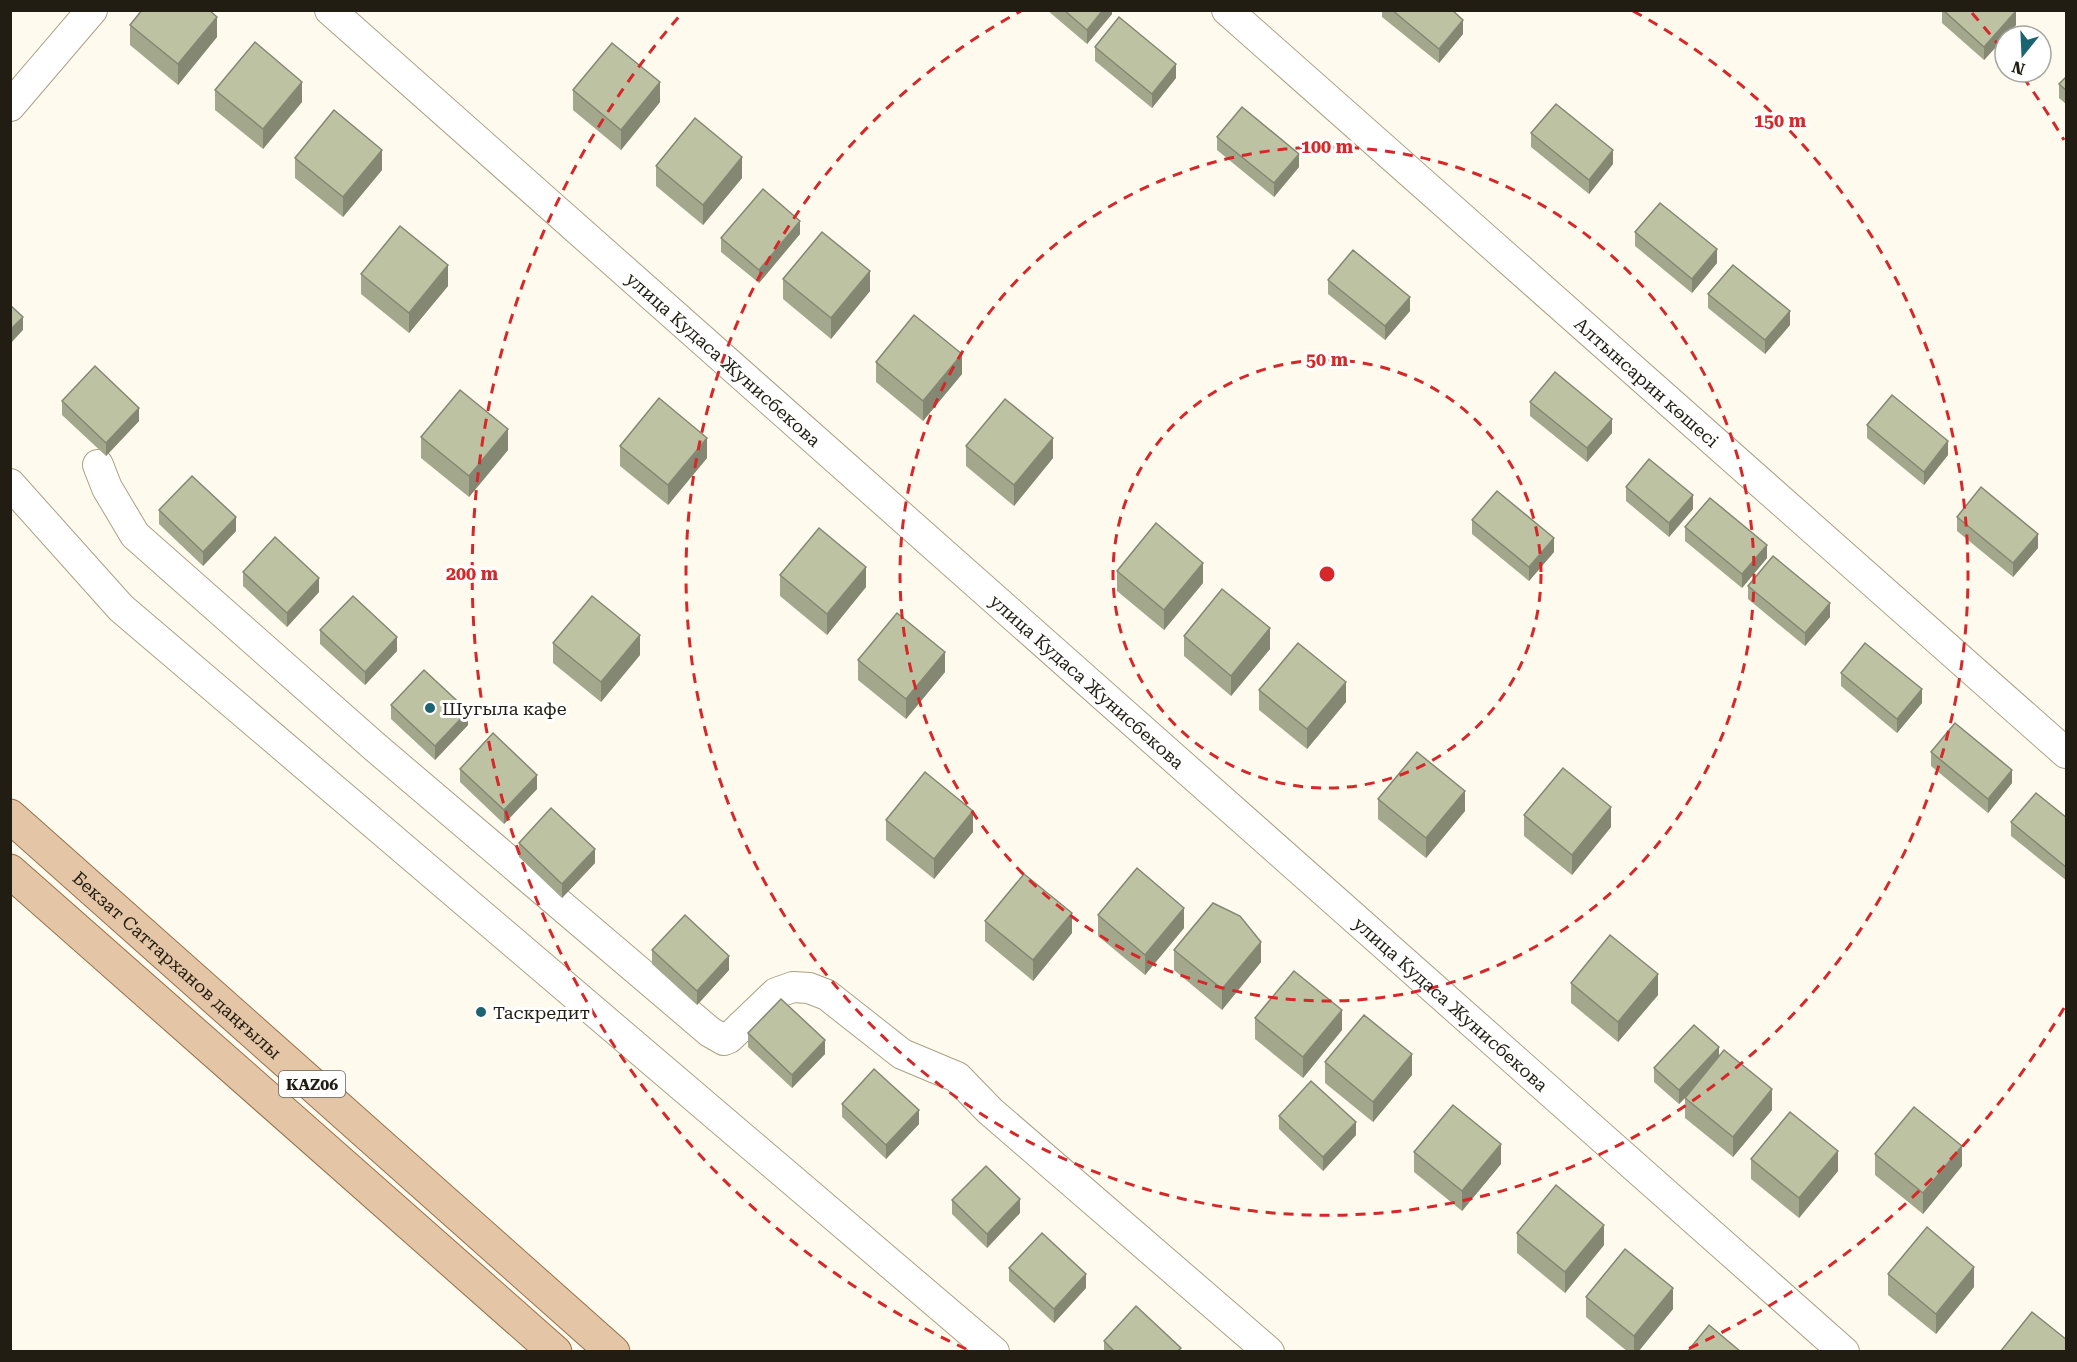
<svg xmlns="http://www.w3.org/2000/svg" width="2077" height="1362" font-family="'Roboto Serif',serif">
<style>
.lines{fill:none;stroke-linecap:round;stroke-linejoin:round}
.minor-casing{stroke:#aba183;stroke-width:32}
.primary-casing{stroke:#94714b;stroke-width:35}
.minor{stroke:#fff;stroke-width:30}
.primary{stroke:#e4c5a6;stroke-width:33}
.wall{fill:#a3a78c}
.shaded-wall{fill:#848872}
.building{fill:#bdc2a3;stroke:#848872;stroke-width:1.5}
.ring{fill:none;stroke:#d62828;stroke-width:3;stroke-dasharray:10 8}
.poi-dot{fill:#1d6473;stroke:#fff;stroke-width:2}
.labels{text-anchor:middle;dominant-baseline:central;stroke-width:6;stroke-linejoin:round;paint-order:stroke}
.shield{fill:#fff;stroke:#646159;stroke-width:1.5}
.shield-label{font-size:16px;font-weight:bold;fill:#211d12}
.street-label{font-size:18px;fill:#211d12;stroke:#fff}
.poi-label{font-size:18px;fill:#211d12;stroke:#fff;text-anchor:start}
.centre{fill:#d62828;stroke:#fff;stroke-width:3}
.ring-label{font-size:18px;text-anchor:middle;font-weight:bold;fill:#d62828;stroke:#fff;stroke-width:6;stroke-linejoin:round;paint-order:stroke}
</style>
<rect width="100%" height="100%" fill="#fefaed"/>
<g class="lines">
<defs>
<g id="minor">
<path id="s1" d="M330,10L1844,1352"/>
<path id="s2" d="M1227,10L2066,753"/>
<polyline points="10,106 92,10"/>
<polyline points="98,465 107,488 135,535 375,747 710,1032 724,1040 729,1038 776,993 793,987 809,988 827,995 902,1054 957,1077 990,1111 1269,1352"/>
<polyline points="10,484 121,608 994,1352"/>
</g>
<g id="primary">
<path id="s3" d="M10,816L613,1352"/>
<polyline points="10,871 555,1352"/>
</g>
</defs>
<use href="#minor" class="minor-casing"/>
<use href="#primary" class="primary-casing"/>
<use href="#minor" class="minor"/>
<use href="#primary" class="primary"/>
</g>
<g class="wall">
<polygon points="1047,10 1112,10 1112,14 1087,44"/>
<polygon points="1382,10 1452,10 1463,34 1439,63 1382,17"/>
<polygon points="1942,10 2015,10 2016,25 1984,60 1942,23"/>
<polygon points="130,25 217,37 178,85 130,45"/>
<polygon points="1095,47 1176,78 1152,108 1095,61"/>
<polygon points="2067,76 2067,105 2059,98 2059,84"/>
<polygon points="215,90 302,102 263,149 215,110"/>
<polygon points="573,90 660,102 621,150 573,110"/>
<polygon points="1531,133 1613,164 1589,194 1531,147"/>
<polygon points="1217,137 1299,167 1274,197 1217,150"/>
<polygon points="295,158 382,170 343,217 295,178"/>
<polygon points="656,166 742,178 703,225 656,186"/>
<polygon points="1635,232 1717,263 1692,293 1635,246"/>
<polygon points="800,234 759,283 721,252 721,238"/>
<polygon points="361,274 448,286 409,333 361,294"/>
<polygon points="783,279 870,291 831,339 783,299"/>
<polygon points="1328,280 1410,311 1385,340 1328,294"/>
<polygon points="1708,294 1790,325 1765,354 1708,308"/>
<polygon points="876,362 962,374 923,421 876,382"/>
<polygon points="62,401 139,421 106,456 62,415"/>
<polygon points="1530,402 1612,433 1587,462 1530,416"/>
<polygon points="1867,425 1948,455 1924,485 1867,438"/>
<polygon points="421,437 508,450 469,497 421,458"/>
<polygon points="620,446 707,458 668,505 620,466"/>
<polygon points="966,446 1053,458 1014,506 966,466"/>
<polygon points="1626,487 1693,509 1669,537 1626,501"/>
<polygon points="159,510 236,531 203,566 159,524"/>
<polygon points="1957,517 2038,548 2013,577 1957,531"/>
<polygon points="1472,520 1554,552 1529,581 1472,534"/>
<polygon points="1685,527 1767,558 1742,588 1685,541"/>
<polygon points="1117,571 1203,583 1164,630 1117,591"/>
<polygon points="243,572 319,592 287,627 243,586"/>
<polygon points="780,575 866,587 827,635 780,596"/>
<polygon points="1748,586 1830,617 1805,646 1748,599"/>
<polygon points="320,630 397,651 365,685 320,644"/>
<polygon points="1184,636 1270,649 1231,696 1184,656"/>
<polygon points="553,643 640,655 601,702 553,663"/>
<polygon points="858,660 945,672 906,719 858,680"/>
<polygon points="1841,673 1922,703 1897,733 1841,686"/>
<polygon points="1259,690 1346,702 1307,749 1259,710"/>
<polygon points="391,705 468,725 435,760 391,719"/>
<polygon points="1931,752 2012,783 1988,813 1931,766"/>
<polygon points="460,769 537,789 504,824 460,782"/>
<polygon points="1378,799 1465,811 1426,858 1378,819"/>
<polygon points="1524,815 1611,827 1572,875 1524,836"/>
<polygon points="2067,818 2067,881 2011,836 2011,822"/>
<polygon points="886,820 973,832 934,879 886,840"/>
<polygon points="519,843 595,863 562,898 519,857"/>
<polygon points="1098,915 1184,928 1145,975 1098,936"/>
<polygon points="985,921 1072,933 1033,981 985,941"/>
<polygon points="652,950 729,970 697,1005 652,964"/>
<polygon points="1174,950 1261,962 1222,1010 1174,970"/>
<polygon points="1571,983 1658,995 1618,1042 1571,1003"/>
<polygon points="1255,1018 1342,1030 1303,1078 1255,1039"/>
<polygon points="748,1033 825,1054 792,1088 748,1047"/>
<polygon points="1719,1057 1772,1110 1733,1157 1685,1118 1685,1098 1679,1104 1654,1082 1654,1068"/>
<polygon points="1325,1062 1412,1075 1373,1122 1325,1083"/>
<polygon points="842,1104 919,1124 886,1159 842,1117"/>
<polygon points="1279,1116 1356,1135 1323,1171 1279,1129"/>
<polygon points="1414,1152 1501,1164 1462,1211 1414,1172"/>
<polygon points="1875,1154 1962,1166 1923,1214 1875,1175"/>
<polygon points="1751,1159 1838,1171 1799,1218 1751,1179"/>
<polygon points="952,1200 1020,1213 987,1248 952,1214"/>
<polygon points="1517,1233 1604,1245 1565,1293 1517,1253"/>
<polygon points="1009,1268 1086,1288 1054,1323 1009,1281"/>
<polygon points="1888,1274 1974,1287 1936,1334 1888,1295"/>
<polygon points="1586,1297 1673,1309 1638,1352 1628,1352 1586,1317"/>
<polygon points="1104,1341 1181,1352 1104,1352"/>
</g>
<g class="shaded-wall">
<polygon points="1103,10 1112,10 1112,14 1087,44 1087,30"/>
<polygon points="2016,11 2016,25 1984,60 1984,47"/>
<polygon points="217,17 217,37 178,85 178,64"/>
<polygon points="1463,20 1463,34 1439,63 1439,49"/>
<polygon points="1176,64 1176,78 1152,108 1152,94"/>
<polygon points="302,82 302,102 263,149 263,129"/>
<polygon points="660,82 660,102 621,150 621,130"/>
<polygon points="382,150 382,170 343,217 343,197"/>
<polygon points="1613,150 1613,164 1589,194 1589,180"/>
<polygon points="1299,154 1299,167 1274,197 1274,183"/>
<polygon points="742,157 742,178 703,225 703,205"/>
<polygon points="800,221 800,234 759,283 759,270"/>
<polygon points="1717,249 1717,263 1692,293 1692,279"/>
<polygon points="448,265 448,286 409,333 409,313"/>
<polygon points="870,271 870,291 831,339 831,318"/>
<polygon points="1410,297 1410,311 1385,340 1385,326"/>
<polygon points="1790,311 1790,325 1765,354 1765,340"/>
<polygon points="23,317 23,330 10,344 10,330"/>
<polygon points="962,354 962,374 923,421 923,401"/>
<polygon points="139,408 139,421 106,456 106,443"/>
<polygon points="1612,419 1612,433 1587,462 1587,448"/>
<polygon points="508,429 508,450 469,497 469,476"/>
<polygon points="707,438 707,458 668,505 668,485"/>
<polygon points="1053,438 1053,458 1014,506 1014,485"/>
<polygon points="1948,441 1948,455 1924,485 1924,472"/>
<polygon points="1693,495 1693,509 1669,537 1669,523"/>
<polygon points="236,517 236,531 203,566 203,552"/>
<polygon points="2038,534 2038,548 2013,577 2013,563"/>
<polygon points="1554,538 1554,552 1529,581 1529,567"/>
<polygon points="1767,545 1767,558 1742,588 1742,574"/>
<polygon points="1203,563 1203,583 1164,630 1164,610"/>
<polygon points="866,567 866,587 827,635 827,614"/>
<polygon points="319,578 319,592 287,627 287,613"/>
<polygon points="1830,603 1830,617 1805,646 1805,633"/>
<polygon points="1270,628 1270,649 1231,696 1231,676"/>
<polygon points="640,635 640,655 601,702 601,682"/>
<polygon points="397,637 397,651 365,685 365,672"/>
<polygon points="945,652 945,672 906,719 906,699"/>
<polygon points="1346,682 1346,702 1307,749 1307,729"/>
<polygon points="1922,689 1922,703 1897,733 1897,719"/>
<polygon points="468,711 468,725 435,760 435,746"/>
<polygon points="2012,770 2012,783 1988,813 1988,799"/>
<polygon points="537,775 537,789 504,824 504,810"/>
<polygon points="1465,791 1465,811 1426,858 1426,838"/>
<polygon points="1611,807 1611,827 1572,875 1572,855"/>
<polygon points="973,811 973,832 934,879 934,859"/>
<polygon points="595,849 595,863 562,898 562,884"/>
<polygon points="1184,908 1184,928 1145,975 1145,955"/>
<polygon points="1072,913 1072,933 1033,981 1033,960"/>
<polygon points="1261,942 1261,962 1222,1010 1222,989"/>
<polygon points="729,956 729,970 697,1005 697,991"/>
<polygon points="1658,974 1658,995 1618,1042 1618,1022"/>
<polygon points="1342,1010 1342,1030 1303,1078 1303,1057"/>
<polygon points="825,1040 825,1054 792,1088 792,1075"/>
<polygon points="1719,1047 1719,1061 1679,1104 1679,1090"/>
<polygon points="1412,1054 1412,1075 1373,1122 1373,1102"/>
<polygon points="1772,1089 1772,1110 1733,1157 1733,1137"/>
<polygon points="919,1110 919,1124 886,1159 886,1145"/>
<polygon points="1356,1122 1356,1135 1323,1171 1323,1157"/>
<polygon points="1501,1144 1501,1164 1462,1211 1462,1191"/>
<polygon points="1962,1146 1962,1166 1923,1214 1923,1193"/>
<polygon points="1838,1151 1838,1171 1799,1218 1799,1198"/>
<polygon points="1020,1199 1020,1213 987,1248 987,1234"/>
<polygon points="1604,1225 1604,1245 1565,1293 1565,1272"/>
<polygon points="1974,1267 1974,1287 1936,1334 1936,1314"/>
<polygon points="1086,1274 1086,1288 1054,1323 1054,1309"/>
<polygon points="1673,1288 1673,1309 1638,1352 1634,1352 1634,1336"/>
</g>
<g class="building">
<polygon points="142,10 209,10 217,17 178,64 130,25"/>
<polygon points="1064,10 1103,10 1087,30"/>
<polygon points="1392,10 1452,10 1463,20 1439,49"/>
<polygon points="1943,10 2015,10 2016,11 1984,47"/>
<polygon points="1119,17 1176,64 1152,94 1095,47"/>
<polygon points="255,42 302,82 263,129 215,90"/>
<polygon points="612,43 660,82 621,130 573,90"/>
<polygon points="2067,76 2067,91 2059,84"/>
<polygon points="1556,104 1613,150 1589,180 1531,133"/>
<polygon points="1242,107 1299,154 1274,183 1217,137"/>
<polygon points="334,110 382,150 343,197 295,158"/>
<polygon points="695,118 742,157 703,205 656,166"/>
<polygon points="763,189 800,221 759,270 721,238"/>
<polygon points="1660,203 1717,249 1692,279 1635,232"/>
<polygon points="400,226 448,265 409,313 361,274"/>
<polygon points="822,232 870,271 831,318 783,279"/>
<polygon points="1353,250 1410,297 1385,326 1328,280"/>
<polygon points="1733,265 1790,311 1765,340 1708,294"/>
<polygon points="10,305 23,317 10,330"/>
<polygon points="914,315 962,354 923,401 876,362"/>
<polygon points="95,366 139,408 106,443 62,401"/>
<polygon points="1555,372 1612,419 1587,448 1530,402"/>
<polygon points="460,390 508,429 469,476 421,437"/>
<polygon points="1892,395 1948,441 1924,472 1867,425"/>
<polygon points="659,398 707,438 668,485 620,446"/>
<polygon points="1005,399 1053,438 1014,485 966,446"/>
<polygon points="1649,459 1693,495 1669,523 1626,487"/>
<polygon points="192,476 236,517 203,552 159,510"/>
<polygon points="1981,487 2038,534 2013,563 1957,517"/>
<polygon points="1497,491 1554,538 1529,567 1472,520"/>
<polygon points="1710,498 1767,545 1742,574 1685,527"/>
<polygon points="1156,523 1203,563 1164,610 1117,571"/>
<polygon points="819,528 866,567 827,614 780,575"/>
<polygon points="275,537 319,578 287,613 243,572"/>
<polygon points="1773,556 1830,603 1805,633 1748,586"/>
<polygon points="1222,589 1270,628 1231,676 1184,636"/>
<polygon points="353,596 397,637 365,672 320,630"/>
<polygon points="592,596 640,635 601,682 553,643"/>
<polygon points="897,613 945,652 906,699 858,660"/>
<polygon points="1298,643 1346,682 1307,729 1259,690"/>
<polygon points="1865,643 1922,689 1897,719 1841,673"/>
<polygon points="424,670 468,711 435,746 391,705"/>
<polygon points="1955,723 2012,770 1988,799 1931,752"/>
<polygon points="493,733 537,775 504,810 460,769"/>
<polygon points="1417,752 1465,791 1426,838 1378,799"/>
<polygon points="1563,768 1611,807 1572,855 1524,815"/>
<polygon points="925,772 973,811 934,859 886,820"/>
<polygon points="2036,793 2067,818 2067,868 2011,822"/>
<polygon points="551,808 595,849 562,884 519,843"/>
<polygon points="1137,868 1184,908 1145,955 1098,915"/>
<polygon points="1024,874 1072,913 1033,960 985,921"/>
<polygon points="1213,903 1240,916 1261,942 1222,989 1174,950"/>
<polygon points="685,915 729,956 697,991 652,950"/>
<polygon points="1610,935 1658,974 1618,1022 1571,983"/>
<polygon points="1294,971 1342,1010 1303,1057 1255,1018"/>
<polygon points="781,999 825,1040 792,1075 748,1033"/>
<polygon points="1364,1015 1412,1054 1373,1102 1325,1062"/>
<polygon points="1694,1025 1719,1047 1679,1090 1654,1068"/>
<polygon points="1724,1050 1772,1089 1733,1137 1685,1098"/>
<polygon points="874,1069 919,1110 886,1145 842,1104"/>
<polygon points="1311,1081 1356,1122 1323,1157 1279,1116"/>
<polygon points="1453,1105 1501,1144 1462,1191 1414,1152"/>
<polygon points="1914,1107 1962,1146 1923,1193 1875,1154"/>
<polygon points="1790,1112 1838,1151 1799,1198 1751,1159"/>
<polygon points="986,1166 1020,1199 987,1234 952,1200"/>
<polygon points="1556,1185 1604,1225 1565,1272 1517,1233"/>
<polygon points="1927,1227 1974,1267 1936,1314 1888,1274"/>
<polygon points="1042,1233 1086,1274 1054,1309 1009,1268"/>
<polygon points="1625,1249 1673,1288 1634,1336 1586,1297"/>
<polygon points="1136,1306 1181,1348 1177,1352 1115,1352 1104,1341"/>
<polygon points="2032,1312 2067,1340 2067,1352 2000,1352"/>
<polygon points="1709,1325 1741,1352 1687,1352"/>
</g>
<g class="ring">
<circle cx="1327" cy="574" r="214"/>
<circle cx="1327" cy="574" r="427"/>
<path d="M1633 11A641 641 0 1 1 1021 11"/>
<path d="M2064 1008A855 855 0 0 1 1688 1349M966 1349A855 855 0 0 1 682 13M1972 13A855 855 0 0 1 2001 48M2023 77A855 855 0 0 1 2064 140"/>
</g>
<g class="poi-dot">
<circle cx="430" cy="708" r="6"/>
<circle cx="481" cy="1012" r="6"/>
</g>
<g class="labels">
<rect class="shield" x="279" y="1071" width="66" height="26" rx="4.5"/>
<g class="shield-label">
<text x="312" y="1084">KАZ06</text>
</g>
<g class="street-label">
<text stroke="none"><textPath href="#s1" startOffset="526">улица Кудаса Жунисбекова</textPath></text>
<text stroke="none"><textPath href="#s2" startOffset="561">Алтынсарин көшесі</textPath></text>
<text stroke="none"><textPath href="#s1" startOffset="1012">улица Кудаса Жунисбекова</textPath></text>
<text stroke="none"><textPath href="#s3" startOffset="224">Бекзат Саттарханов даңғылы</textPath></text>
<text stroke="none"><textPath href="#s1" startOffset="1498">улица Кудаса Жунисбекова</textPath></text>
</g>
<g class="poi-label">
<text x="442" y="708">Шугыла кафе</text>
<text x="493" y="1012">Таскредит</text>
</g>
</g>
<circle cx="1327" cy="574" r="9" class="centre"/>
<g class="ring-label">
<text x="1780" y="127">150 m</text>
<text x="1327" y="153">100 m</text>
<text x="1327" y="366">50 m</text>
<text x="472" y="580">200 m</text>
</g>
<rect width="2077" height="1362" fill="none" stroke="#211d12" stroke-width="24"/>
<g transform="translate(2023 54) rotate(198)"><circle r="28" fill="#ffffff" stroke="#a6a5a0" stroke-width="1.5"/>
<path d="M0-4.5L10 22L0 15L-10 22Z" fill="#1d6473"/>
<text y="-9" font-size="16" font-weight="bold" text-anchor="middle" fill="#211d12">N</text>
</g>
</svg>
